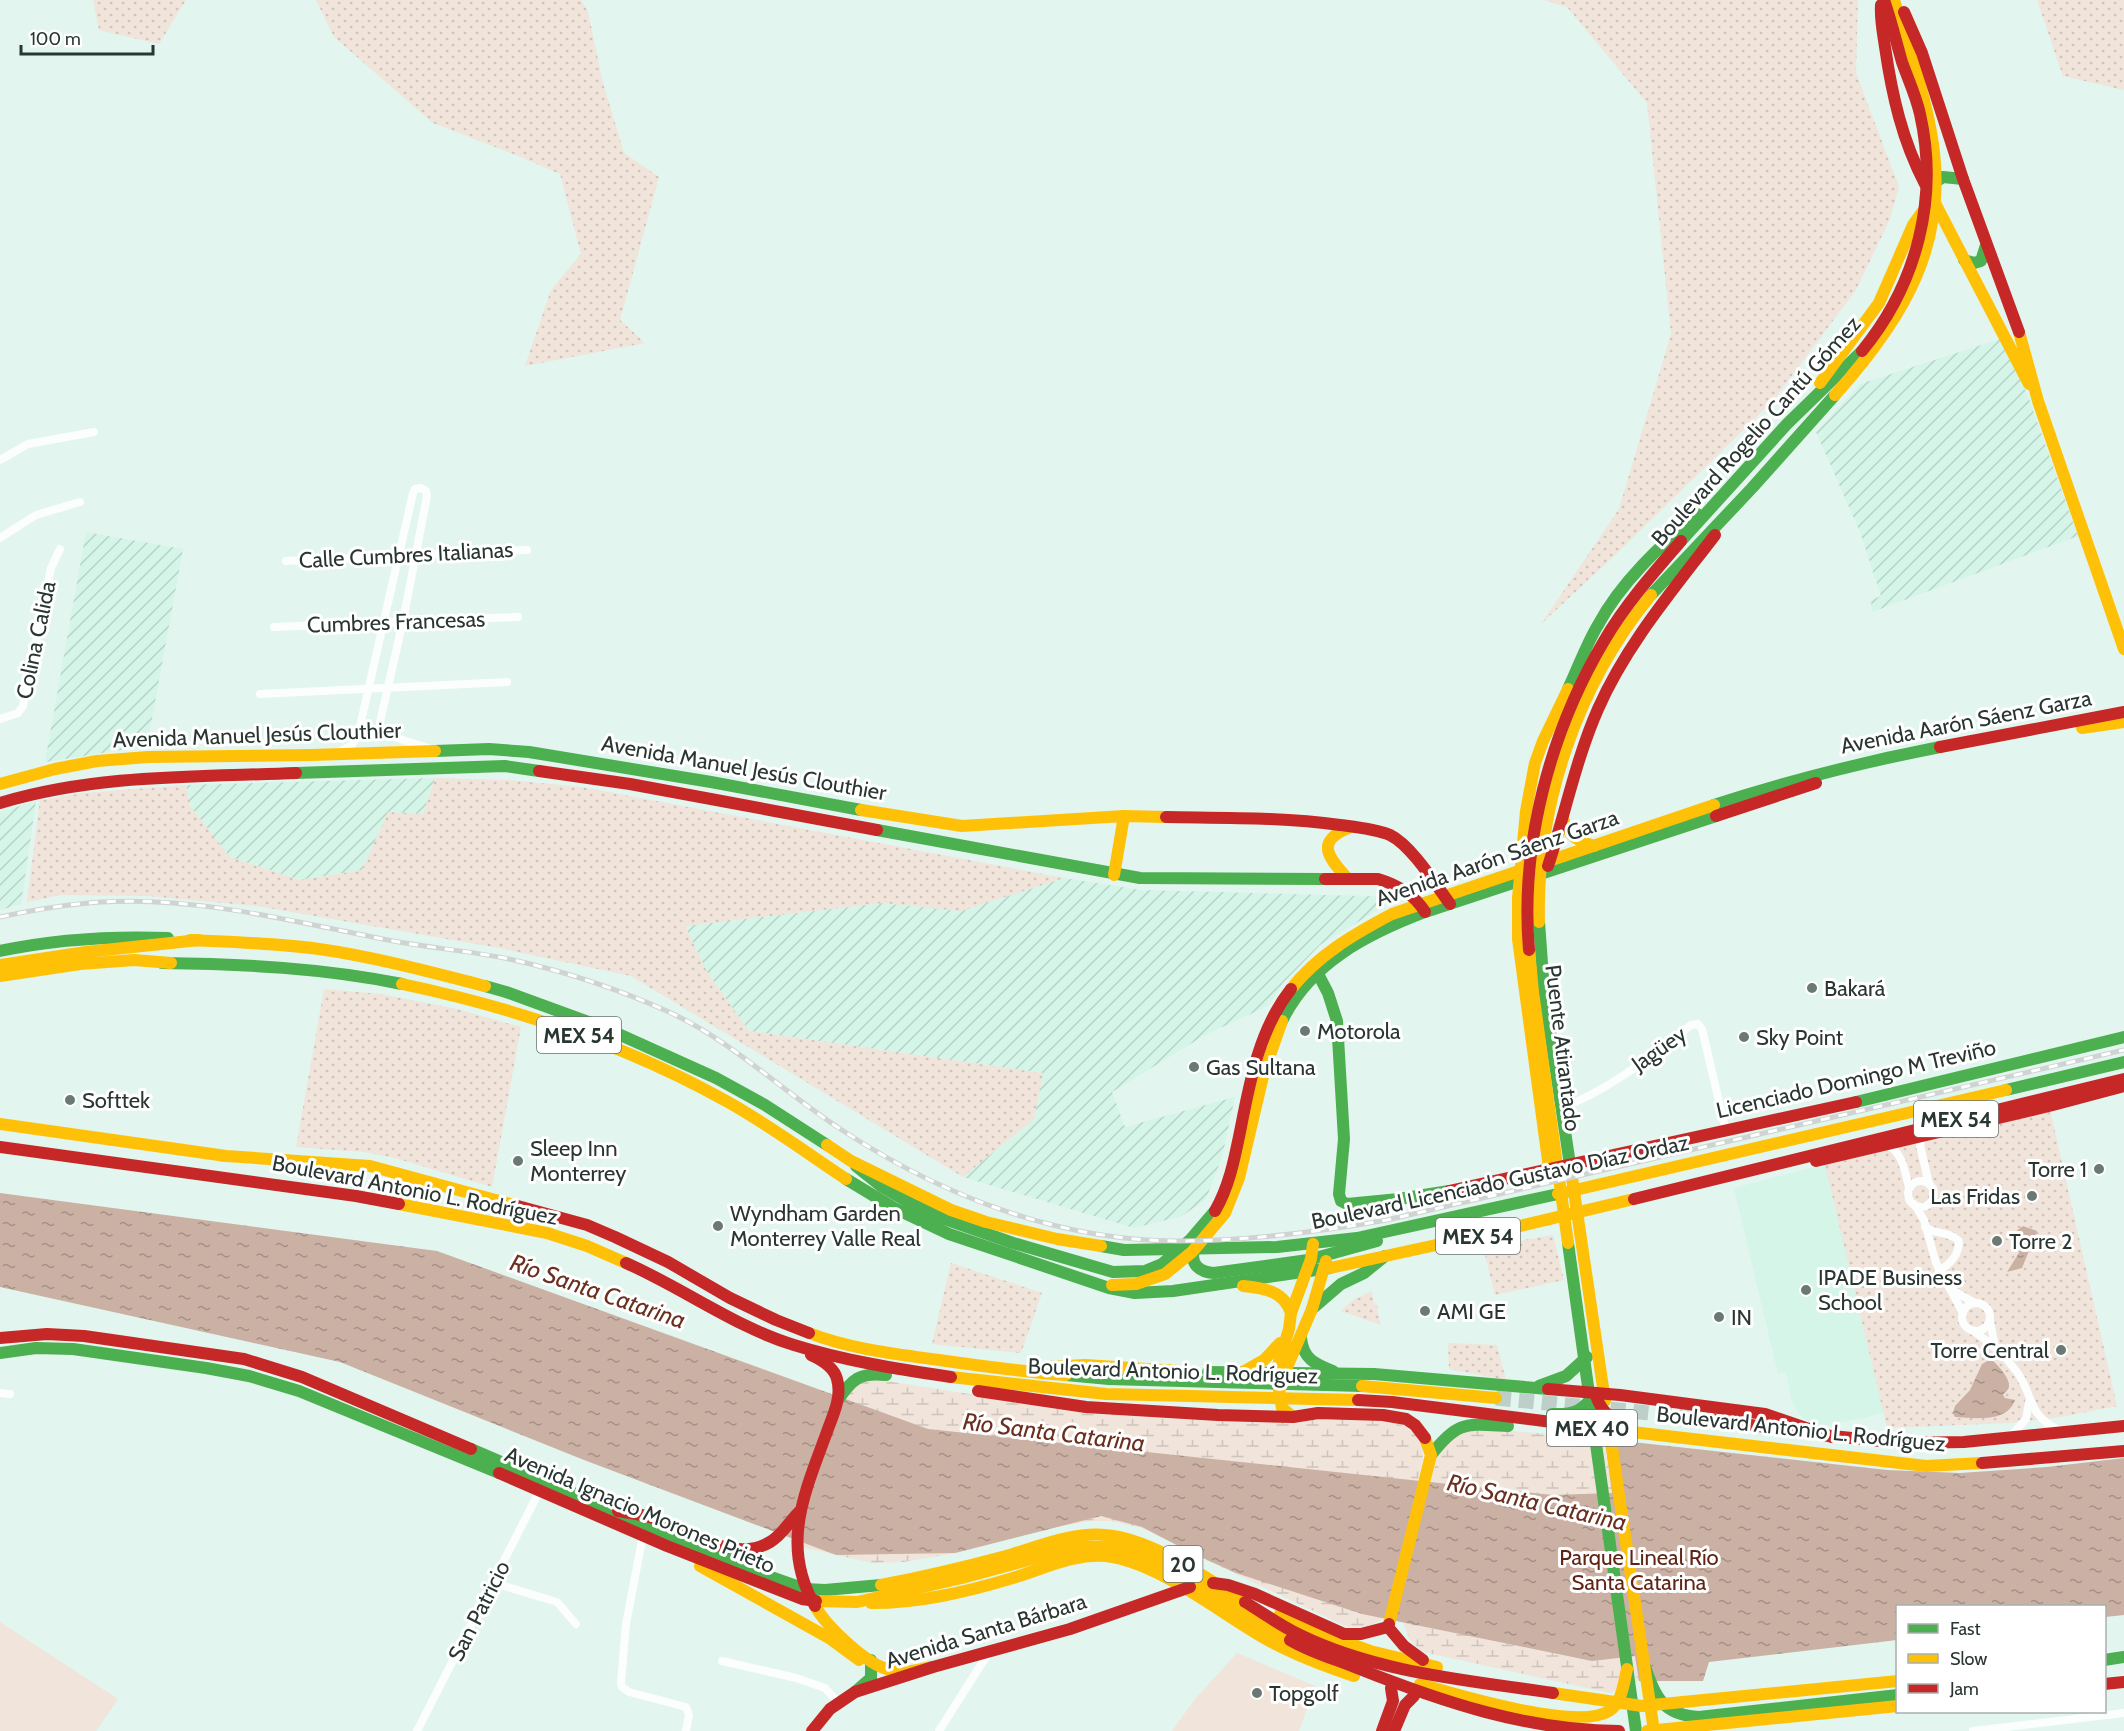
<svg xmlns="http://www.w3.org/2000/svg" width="2124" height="1731" font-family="Cabin,sans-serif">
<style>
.built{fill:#d4f5e8}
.industrial{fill:url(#industrial-furrows)}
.green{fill:url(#green-dots)}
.wetland{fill:url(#wetland-marsh)}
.pitch{fill:#f0e4db}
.water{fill:url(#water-ripples)}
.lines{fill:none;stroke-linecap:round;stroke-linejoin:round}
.highway-tunnel{stroke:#bdcfc8;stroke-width:15;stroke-dasharray:15 8;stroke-linecap:butt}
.street{stroke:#fbfefc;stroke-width:8}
.fast{stroke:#4caf50;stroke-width:12}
.slow{stroke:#ffc107;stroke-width:12}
.jam{stroke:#c62828;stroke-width:12}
.rail-casing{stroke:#cfd4d2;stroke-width:5}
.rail{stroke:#fff;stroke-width:3;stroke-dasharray:9;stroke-linecap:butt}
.poi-dot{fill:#6a7973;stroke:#fff;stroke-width:2}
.labels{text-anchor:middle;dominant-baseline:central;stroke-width:6;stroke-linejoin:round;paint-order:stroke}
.shield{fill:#fff;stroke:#69726f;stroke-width:1.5}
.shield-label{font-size:21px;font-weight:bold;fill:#293631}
.street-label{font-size:22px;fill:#293631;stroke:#fff}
.poi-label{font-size:22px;fill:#293631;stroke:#fff;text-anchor:start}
.park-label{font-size:22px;fill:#5f2415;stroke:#fff}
.water-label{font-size:24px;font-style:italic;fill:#6b2f1f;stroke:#fff}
</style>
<defs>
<pattern id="industrial-furrows" width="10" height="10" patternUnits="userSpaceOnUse" patternTransform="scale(1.5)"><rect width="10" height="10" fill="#d4f5e8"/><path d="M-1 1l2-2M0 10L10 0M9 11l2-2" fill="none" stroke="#b6d3c7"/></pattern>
<pattern id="green-dots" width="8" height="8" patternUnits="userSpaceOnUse" patternTransform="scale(1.5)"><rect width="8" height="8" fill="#f0e4db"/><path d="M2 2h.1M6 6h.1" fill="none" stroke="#cec4bc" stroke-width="1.8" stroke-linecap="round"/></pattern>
<pattern id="wetland-marsh" width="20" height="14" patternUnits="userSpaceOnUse" patternTransform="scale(1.5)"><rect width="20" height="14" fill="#f0e4db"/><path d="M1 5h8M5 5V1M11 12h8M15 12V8" fill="none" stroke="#cec4bc"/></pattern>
<pattern id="water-ripples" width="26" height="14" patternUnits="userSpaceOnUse" patternTransform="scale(1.5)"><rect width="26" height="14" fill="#cbb0a4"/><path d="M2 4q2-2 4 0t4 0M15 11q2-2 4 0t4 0" fill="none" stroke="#a59086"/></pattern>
</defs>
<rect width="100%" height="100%" fill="#e2f5ee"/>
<polygon class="built" points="1881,1150 1846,1254 1884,1413 1829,1425 1817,1425 1808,1421 1800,1415 1792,1402 1786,1372 1778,1374 1734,1188"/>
<g class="industrial">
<polygon points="2000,339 2028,396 2078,536 1872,612 1871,600 1881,596 1877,584 1860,532 1816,432 1860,384"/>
<polygon points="86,532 183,549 147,746 45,762"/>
<polygon points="435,778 423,814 388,812 362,870 300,880 230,857 190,806 186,785"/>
<polygon points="36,801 21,904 0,910 0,812"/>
<polygon points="1064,878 1141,890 1399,897 1320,945 1283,983 1268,1006 1205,1035 1112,1092 1125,1127 1235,1097 1222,1157 1206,1199 1182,1216 1134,1228 963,1177 1034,1119 1043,1073 749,1031 707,972 685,926 883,903 961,911"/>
</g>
<g class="green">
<polygon points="93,0 186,0 159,44 99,30"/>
<polygon points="316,0 581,0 588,12 603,83 624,153 659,177 620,320 645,343 525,366 551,290 581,254 560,174 516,155 433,123 334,37"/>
<polygon points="1544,0 1858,0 1856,73 1899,187 1889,221 1856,290 1773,401 1613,557 1541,624 1619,509 1671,334 1647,103 1567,7"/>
<polygon points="2037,0 2124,0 2124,90 2063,76"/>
<polygon points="435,778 507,780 582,787 1064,878 961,911 883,903 685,926 707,972 749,1031 1043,1073 1034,1119 963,1177 631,976 499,948 257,906 149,896 61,895 27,902 40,800 84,793 186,785 190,806 230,857 300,880 362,870 388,812 423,814"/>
<polygon points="324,989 381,994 457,1009 521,1027 492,1187 395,1158 364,1152 296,1147"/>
<polygon points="2050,1110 2117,1406 2061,1417 2010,1423 1887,1428 1825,1165"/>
<polygon points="1553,1235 1564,1280 1495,1295 1483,1247"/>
<polygon points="951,1263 1042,1293 1021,1353 932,1344"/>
<polygon points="1372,1291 1374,1304 1379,1307 1377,1310 1381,1325 1341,1311 1353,1300"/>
<polygon points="1448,1343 1497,1345 1506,1380 1449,1369"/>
</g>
<g class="wetland">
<path d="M874,1379L1082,1412L1385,1420C1408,1426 1423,1432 1423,1459L1384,1617C1372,1628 1361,1628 1345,1626L1192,1553L1142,1528L1111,1521H1091L1054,1527L956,1553L903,1562L873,1563L801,1547L852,1383Z"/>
<polygon points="1477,1428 1605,1439 1639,1681 1610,1693 1423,1652 1409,1639 1401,1615 1436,1461 1450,1437"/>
</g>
<g class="pitch">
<polygon points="0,1622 118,1699 96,1731 0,1731"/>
<polygon points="1237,1653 1315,1686 1299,1731 1172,1731 1195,1699"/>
</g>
<g class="water">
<polygon points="0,1193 437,1251 928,1429 1553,1495 1612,1493 1605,1439 1887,1470 1960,1473 2047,1467 2124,1458 2124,1615 2105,1617 2104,1606 1898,1606 1897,1640 1709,1662 1703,1681 1639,1681 1635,1656 1592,1661 1362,1614 1236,1573 1192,1553 1142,1527 1101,1516 955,1553 836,1555 584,1460 340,1362 0,1287"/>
<polygon points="2023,1226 2037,1231 2022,1268 2007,1272 2022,1248 2015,1232"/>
<path d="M1991,1359C1997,1364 2010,1378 2009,1386C2009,1390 2005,1392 2003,1395L2005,1398L2015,1400C2007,1423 1975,1418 1955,1417L1953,1413L1955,1406L1970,1390L1982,1364Z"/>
</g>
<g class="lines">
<polyline class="highway-tunnel" points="1496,1398 1711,1419"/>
<g class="street">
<polyline points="0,460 28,444 94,432"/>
<polyline points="0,538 36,515 80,502"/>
<polyline points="286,561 527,550"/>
<polyline points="274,627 518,617"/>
<polyline points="260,694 507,682"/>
<polyline points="0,719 18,713 23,706 51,568 60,549"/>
<polyline points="338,753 352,745 358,735 413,493 415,489 421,488 426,491 427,496 403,621 380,722 380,728 388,735 431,749"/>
<path d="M1558,1109C1607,1092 1650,1057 1691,1025L1698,1024L1702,1029L1726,1131"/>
<polyline points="1922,1137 1920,1145 1929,1184"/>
<path d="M1887,1145C1903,1152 1905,1173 1909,1188"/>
<circle cx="1921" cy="1194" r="13"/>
<polyline points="1914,1204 1924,1220 1936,1263 1963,1313"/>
<path d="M1925,1227C1936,1235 1949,1231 1959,1241C1959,1255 1951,1263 1939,1271"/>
<polyline points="1950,1289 1975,1303"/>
<circle cx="1976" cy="1317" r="14"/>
<polyline points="1990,1321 1995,1346"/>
<path d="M1973,1331C1990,1342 2005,1355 2017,1372C2034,1396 2027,1415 2059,1430"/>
<polyline points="0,1393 10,1394"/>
<polyline points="2010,1437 2026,1419 2029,1402"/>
<polyline points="643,1535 626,1624 621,1683 622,1687 629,1692 686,1707 689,1715 686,1731"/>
<polyline points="494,1583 557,1602 576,1624"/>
<polyline points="722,1661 796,1678 825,1688 839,1703"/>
<polyline points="417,1731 540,1490"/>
<polyline points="939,1731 989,1652"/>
<polyline points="1973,1731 2124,1713"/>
</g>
<g class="fast">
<polyline points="1931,185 1943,177 1963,179"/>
<polyline points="1964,260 1974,263 1981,261 1986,245"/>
<polyline points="1681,541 1787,424 1862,351"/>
<polyline points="1651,595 1752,488 1835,395"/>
<path d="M1568,689C1578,668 1586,645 1598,625C1621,582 1660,546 1697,514"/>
<polyline points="435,751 489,749 529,752 711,782 861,810"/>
<polyline points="296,773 505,766 539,771"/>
<path d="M1714,805C1788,781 1863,762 1940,747"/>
<polyline points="877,830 1140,878 1325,879"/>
<polyline points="1539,922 1544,991 1572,1178"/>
<path d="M0,951C56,939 111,936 168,938"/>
<path d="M162,963C243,964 323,968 402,984"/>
<polyline points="1312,967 1317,972 1328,993 1337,1021 1344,1139 1339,1194 1341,1201 1347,1204 1399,1199 1449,1191"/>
<polyline points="485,986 506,992 605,1028 716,1078 765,1105 827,1145"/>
<path d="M1282,1021C1310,963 1367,934 1425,912L1716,816"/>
<polyline points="2006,1090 2124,1062"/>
<polyline points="1856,1102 2124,1037"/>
<polyline points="856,1166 881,1186 910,1203 942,1218 1013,1243 1113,1272 1145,1271 1162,1264 1191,1239 1215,1211"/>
<polyline points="846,1179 894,1208 949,1234 1109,1288 1135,1293 1173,1291 1330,1268"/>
<polyline points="1568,1243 1636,1731"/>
<polyline points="1101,1246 1124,1250 1277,1247 1357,1238 1558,1194"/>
<path d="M1194,1250C1190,1265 1200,1272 1214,1273L1308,1260L1377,1241"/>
<polyline points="1312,1309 1341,1284 1364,1273 1385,1256"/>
<path d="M1301,1338C1303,1359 1315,1364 1333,1371"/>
<polyline points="0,1353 36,1348 73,1349 206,1368 249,1376 299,1391 499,1473"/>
<polyline points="1208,1372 1374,1374 1548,1389"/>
<polyline points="1066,1375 1109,1379 1362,1386"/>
<polyline points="1539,1386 1566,1376 1587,1357"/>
<path d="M838,1400C852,1379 860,1372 886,1375"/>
<path d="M1552,1414C1573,1415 1584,1411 1595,1393"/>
<polyline points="471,1449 754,1571 805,1589 825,1590 881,1585"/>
<path d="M1431,1455C1458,1420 1466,1424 1508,1426"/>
<polyline points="2104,1660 2124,1657"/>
<path d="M1645,1667C1656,1698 1663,1715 1699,1717L1898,1695"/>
<polyline points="855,1692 871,1678 871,1660"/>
</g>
<g class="slow">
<polyline points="1936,205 2029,384"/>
<polyline points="2019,332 2038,401 2124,649"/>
<polyline points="1820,383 1879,303 1913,225 1923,211"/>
<path d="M1835,395C1905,317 1951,241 1931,132C1923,87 1907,44 1894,0"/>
<polyline points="2082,728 2124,722"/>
<polyline points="0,784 55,769 97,761 148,757 312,755 435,751"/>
<polyline points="861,810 962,826 1124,816 1166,817"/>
<path d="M1563,819C1568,836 1578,841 1594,846"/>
<polyline points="1114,875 1124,816"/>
<path d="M1347,878C1328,857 1314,841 1351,827"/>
<path d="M1539,922C1536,806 1577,685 1651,595"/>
<path d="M190,940C233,942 276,943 319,949C375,957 430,972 485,986"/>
<polyline points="1529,950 1533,992 1568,1243"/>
<polyline points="0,965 86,952 199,940"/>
<polyline points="0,976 80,964 134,960 171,963"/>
<path d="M402,984C516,1008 626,1045 728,1102C769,1125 807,1153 846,1179"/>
<path d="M1291,989C1318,955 1354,934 1392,914L1714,805"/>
<polyline points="0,1124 226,1156 370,1166 514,1205"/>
<polyline points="827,1145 851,1161 951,1210 986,1222 1057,1239 1101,1246"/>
<polyline points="1556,1171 1549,1168 1518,939 1518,898 1526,811 1535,763 1543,741 1568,689"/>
<polyline points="1572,1178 1605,1401"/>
<polyline points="1558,1194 2006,1090"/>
<polyline points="399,1204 547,1233 587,1246 626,1263"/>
<polyline points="1330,1268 1473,1237 1634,1199"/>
<polyline points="1112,1285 1136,1284 1165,1274 1192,1252 1225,1213 1239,1178 1264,1072 1282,1021"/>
<path d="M1243,1286C1264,1288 1284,1291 1291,1313"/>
<path d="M809,1333C850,1349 895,1354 939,1360C981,1366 1023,1372 1066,1375"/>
<polyline points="1049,1367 1085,1365 1178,1371"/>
<polyline points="1243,1372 1264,1360 1280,1343"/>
<polyline points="951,1377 1106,1394 1358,1400"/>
<polyline points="1272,1378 1276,1372 1289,1329 1291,1313 1311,1259 1313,1244"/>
<polyline points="1362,1386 1496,1398"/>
<polyline points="1293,1417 1282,1408 1279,1392 1285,1372 1312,1309 1326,1261"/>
<polyline points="1608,1421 1654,1731"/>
<polyline points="1615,1430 1926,1466 1982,1463"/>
<polyline points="700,1566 829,1638 859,1660"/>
<path d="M881,1585C923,1577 965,1567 1006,1556C1037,1547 1072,1532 1105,1535C1153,1539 1204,1577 1245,1602"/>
<polyline points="816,1601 857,1602 962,1578 1076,1547 1114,1547 1131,1551 1171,1568 1290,1640"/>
<path d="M871,1603C920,1603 966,1592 1013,1578C1043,1569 1075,1553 1106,1556C1158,1562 1220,1613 1266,1639C1294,1655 1324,1666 1354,1676"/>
<path d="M815,1606C827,1627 867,1665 890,1670C904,1674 919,1669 933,1667"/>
<polyline points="1280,1614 1316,1631 1370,1651 1437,1667"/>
<polyline points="1389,1624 1431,1455 1425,1438"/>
<path d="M1420,1684C1457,1695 1578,1731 1609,1711C1622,1703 1624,1682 1627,1669"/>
<polyline points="1553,1693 1642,1706 1898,1681"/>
<polyline points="1647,1731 1898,1706"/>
</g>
<g class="jam">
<path d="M1881,5C1880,19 1883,33 1885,47C1892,95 1902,140 1925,184"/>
<polyline points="1904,12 1922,53 1963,179 2019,332"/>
<path d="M1862,351C1917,284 1939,198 1920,114C1916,96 1908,79 1902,62C1896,41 1891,20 1884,0"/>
<polyline points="1940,747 2124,712"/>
<polyline points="539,771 630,784 877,830"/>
<path d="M0,803C96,774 197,777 296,773"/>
<polyline points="1716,816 1816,783"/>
<path d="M1166,817C1224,818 1282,817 1340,825C1355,827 1376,829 1390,835C1411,845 1436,885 1450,904"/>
<path d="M1548,866C1565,814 1576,759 1598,709C1626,645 1673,590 1715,535"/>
<path d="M1325,879H1378C1398,885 1414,894 1425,912"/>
<path d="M1529,950C1520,845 1550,732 1604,641C1625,605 1654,572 1681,541"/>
<polyline points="0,1147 356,1196 399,1204"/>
<polyline points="1816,1161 2053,1105 2124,1086"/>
<polyline points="1449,1191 1856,1102"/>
<polyline points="1634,1199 2124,1079"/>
<polyline points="514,1205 587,1225 615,1237 668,1262 730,1298 776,1320 809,1333"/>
<path d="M1215,1211C1230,1185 1235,1156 1241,1127C1250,1080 1260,1028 1291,989"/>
<path d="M626,1263C683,1288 735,1327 794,1345C845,1361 898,1369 951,1377"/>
<polyline points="0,1338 47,1334 84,1336 244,1359 302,1377 471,1449"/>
<path d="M811,1355C822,1360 834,1367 837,1379C842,1396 834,1413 828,1429C806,1490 779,1544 815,1606"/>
<polyline points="1548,1389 1620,1395 1765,1414 1832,1437"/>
<polyline points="978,1391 1086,1407 1218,1415 1293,1417 1318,1413 1383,1415 1406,1419 1415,1425 1425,1438"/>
<path d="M1595,1393C1601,1412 1610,1420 1630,1423"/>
<polyline points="1358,1400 1392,1402 1615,1430"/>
<polyline points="1711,1419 1799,1432"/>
<polyline points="1822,1435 1901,1443 1964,1442 2124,1426"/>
<polyline points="1982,1463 2124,1451"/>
<polyline points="499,1473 667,1546 802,1599 816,1601"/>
<path d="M618,1511C629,1513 640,1514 650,1517C686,1528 732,1565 770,1542C782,1535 789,1522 799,1512"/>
<polyline points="1213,1583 1228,1585 1255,1594 1344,1634 1361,1634 1388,1627"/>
<path d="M1245,1602C1263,1613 1281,1626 1300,1635C1378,1673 1467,1680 1553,1693"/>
<polyline points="1389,1624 1388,1627 1404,1646 1423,1660"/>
<path d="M1290,1640C1310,1652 1335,1659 1357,1668C1440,1701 1528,1731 1619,1731"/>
<polyline points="2104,1684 2124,1682"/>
<polyline points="812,1731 830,1709 855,1692 933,1667 1070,1629 1190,1587"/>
<polyline points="1382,1731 1393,1701 1391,1688"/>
<polyline points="1394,1731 1405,1705 1414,1696"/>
</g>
<defs>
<path id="rail" d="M0,917C33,910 68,904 102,902C198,896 299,923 393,941C431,948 470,951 509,959C564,971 618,989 669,1012C734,1042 785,1094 845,1132C943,1196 1057,1240 1176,1241C1247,1241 1318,1232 1387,1220L2124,1050"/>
</defs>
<use href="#rail" class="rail-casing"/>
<use href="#rail" class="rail"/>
</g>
<g class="poi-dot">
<circle cx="1812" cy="988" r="6"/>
<circle cx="1305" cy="1031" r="6"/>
<circle cx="1744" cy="1037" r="6"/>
<circle cx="1194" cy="1067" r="6"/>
<circle cx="70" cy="1100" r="6"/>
<circle cx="518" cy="1161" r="6"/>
<circle cx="2099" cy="1169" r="6"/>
<circle cx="2032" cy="1196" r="6"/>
<circle cx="718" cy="1226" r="6"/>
<circle cx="1997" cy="1241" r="6"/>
<circle cx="1806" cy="1290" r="6"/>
<circle cx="1425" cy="1311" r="6"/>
<circle cx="1719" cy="1317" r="6"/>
<circle cx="2061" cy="1350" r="6"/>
<circle cx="1257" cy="1693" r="6"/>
</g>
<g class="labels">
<g class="shield">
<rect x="537" y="1017" width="84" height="36" rx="4.5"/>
<rect x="1914" y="1101" width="84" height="36" rx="4.5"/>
<rect x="1436" y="1218" width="84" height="36" rx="4.5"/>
<rect x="1547" y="1410" width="90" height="36" rx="4.5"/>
<rect x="1163.5" y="1546" width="39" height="36" rx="4.5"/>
</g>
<g class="shield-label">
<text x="579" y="1035">MEX 54</text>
<text x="1956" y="1119">MEX 54</text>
<text x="1478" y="1236">MEX 54</text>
<text x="1592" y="1428">MEX 40</text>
<text x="1183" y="1564">20</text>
</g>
<g class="street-label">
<text transform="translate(1756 431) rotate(-48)">Boulevard Rogelio Cantú Gómez</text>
<text transform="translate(406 555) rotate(-3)">Calle Cumbres Italianas</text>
<text transform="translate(396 622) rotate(-2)">Cumbres Francesas</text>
<text transform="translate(36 640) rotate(-78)">Colina Calida</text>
<text transform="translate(1966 722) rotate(-11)">Avenida Aarón Sáenz Garza</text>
<text transform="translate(257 735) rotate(-2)">Avenida Manuel Jesús Clouthier</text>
<text transform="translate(744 768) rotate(10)">Avenida Manuel Jesús Clouthier</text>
<text transform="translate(1497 858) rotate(-19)">Avenida Aarón Sáenz Garza</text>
<text transform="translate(1563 1048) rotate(83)">Puente Atirantado</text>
<text transform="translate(1659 1049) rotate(-35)">Jagüey</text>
<text transform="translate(1856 1079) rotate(-13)">Licenciado Domingo M Treviño</text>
<text transform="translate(1500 1182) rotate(-12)">Boulevard Licenciado Gustavo Díaz Ordaz</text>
<text transform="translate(415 1190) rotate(11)">Boulevard Antonio L. Rodríguez</text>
<text transform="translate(1173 1371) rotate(2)">Boulevard Antonio L. Rodríguez</text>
<text transform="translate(1801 1429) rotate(6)">Boulevard Antonio L. Rodríguez</text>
<text transform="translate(640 1510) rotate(23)">Avenida Ignacio Morones Prieto</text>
<text transform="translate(479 1611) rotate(-63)">San Patricio</text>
<text transform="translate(986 1631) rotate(-17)">Avenida Santa Bárbara</text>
</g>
<g class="poi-label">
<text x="1824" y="988">Bakará</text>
<text x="1317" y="1031">Motorola</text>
<text x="1756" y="1037">Sky Point</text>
<text x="1206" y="1067">Gas Sultana</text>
<text x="82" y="1100">Softtek</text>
<text x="530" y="1148">Sleep Inn<tspan x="530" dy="25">Monterrey</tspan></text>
<text x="2087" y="1169" text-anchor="end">Torre 1</text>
<text x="2020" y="1196" text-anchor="end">Las Fridas</text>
<text x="730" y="1213">Wyndham Garden<tspan x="730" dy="25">Monterrey Valle Real</tspan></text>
<text x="2009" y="1241">Torre 2</text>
<text x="1818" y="1277">IPADE Business<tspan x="1818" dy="25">School</tspan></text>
<text x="1437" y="1311">AMI GE</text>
<text x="1731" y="1317">IN</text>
<text x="2049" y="1350" text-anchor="end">Torre Central</text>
<text x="1269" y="1693">Topgolf</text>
</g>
<g class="park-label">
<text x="1639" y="1557">Parque Lineal Río<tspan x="1639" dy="25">Santa Catarina</tspan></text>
</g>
<g class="water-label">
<text transform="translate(598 1291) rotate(19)">Río Santa Catarina</text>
<text transform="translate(1054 1432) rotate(7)">Río Santa Catarina</text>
<text transform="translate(1537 1502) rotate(13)">Río Santa Catarina</text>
</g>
</g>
<rect x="1896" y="1605" width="210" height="108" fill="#ffffff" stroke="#a9afad" stroke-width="1.5"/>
<rect x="1908" y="1624" width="30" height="9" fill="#4caf50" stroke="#a9afad" stroke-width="1.5"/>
<text x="1950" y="1635" font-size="18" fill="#293631">Fast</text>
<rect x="1908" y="1654" width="30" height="9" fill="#ffc107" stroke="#a9afad" stroke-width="1.5"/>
<text x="1950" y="1665" font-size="18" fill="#293631">Slow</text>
<rect x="1908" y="1684" width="30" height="9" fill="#c62828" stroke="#a9afad" stroke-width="1.5"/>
<text x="1950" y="1695" font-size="18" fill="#293631">Jam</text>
<path d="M21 45v9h132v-9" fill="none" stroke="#293631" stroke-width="3"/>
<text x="30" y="45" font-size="18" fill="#293631" stroke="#ffffff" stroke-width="4.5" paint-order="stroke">100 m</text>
</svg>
